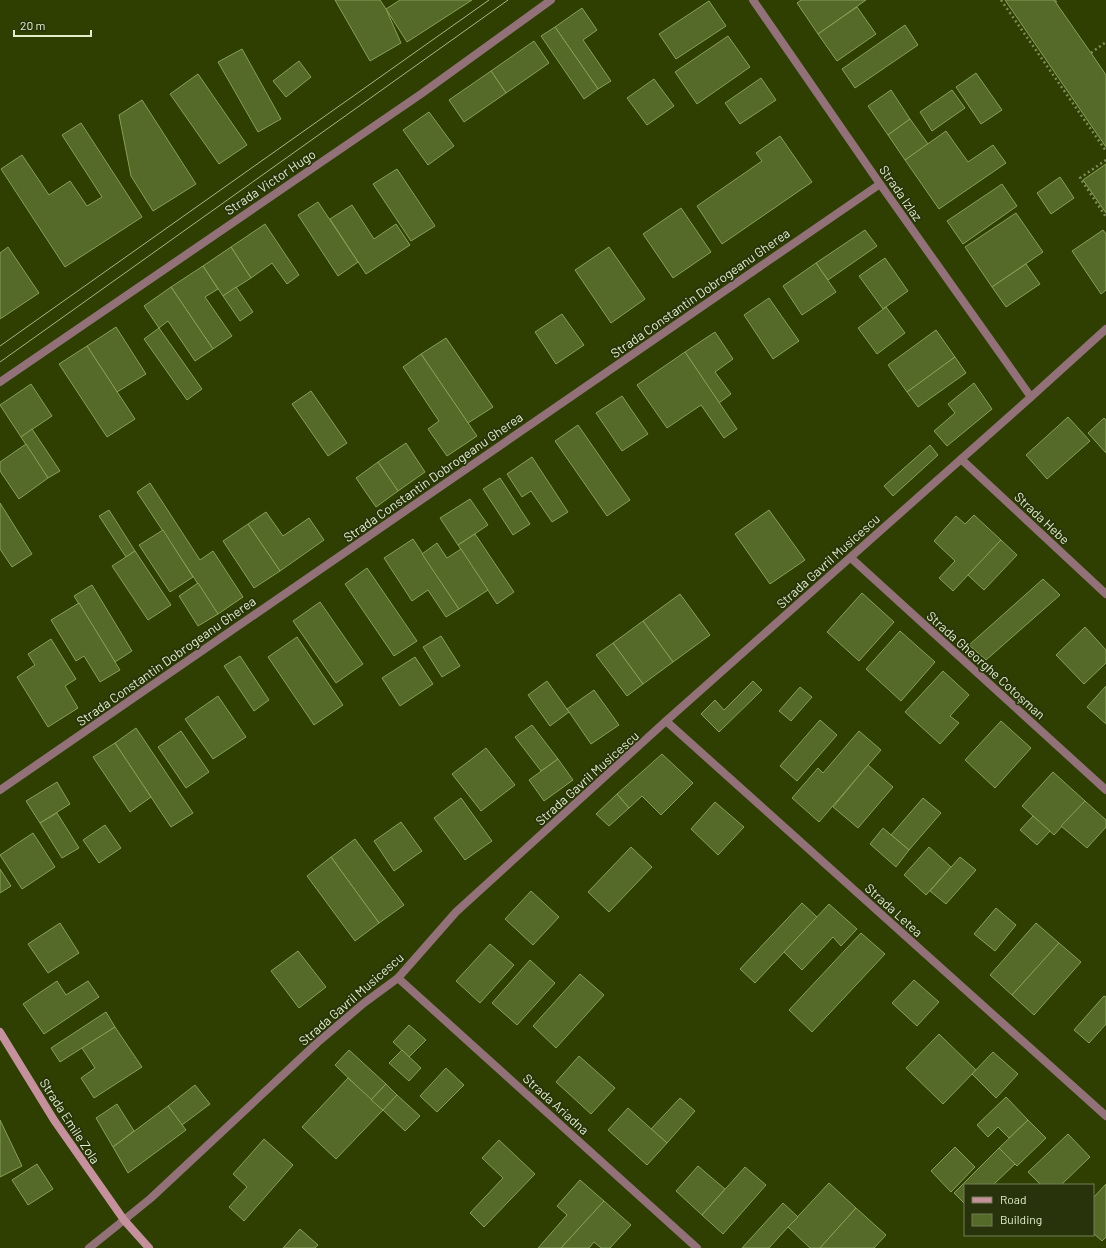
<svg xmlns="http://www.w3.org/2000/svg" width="1106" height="1248" font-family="Barlow,sans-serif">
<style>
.building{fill:#556928;stroke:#87a055}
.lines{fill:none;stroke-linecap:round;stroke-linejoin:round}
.path{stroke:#7d8c5a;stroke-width:2.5;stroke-dasharray:2 3;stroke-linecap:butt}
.minor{stroke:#927178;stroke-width:8}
.tertiary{stroke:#927178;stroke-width:8}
.secondary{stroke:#c4919c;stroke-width:8}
.tram{stroke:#a6b588;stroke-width:1}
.labels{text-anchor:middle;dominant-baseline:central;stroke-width:3.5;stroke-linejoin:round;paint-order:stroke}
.street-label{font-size:13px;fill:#e0eec9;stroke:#28330b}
</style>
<rect width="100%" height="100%" fill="#2f3f02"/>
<g class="building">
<polygon points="335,0 380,0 386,9 401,43 370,61"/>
<polygon points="400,0 472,0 407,42 386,9"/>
<polygon points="801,0 866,0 818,34 797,3"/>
<polygon points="1005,0 1054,0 1091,53 1106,75 1106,147"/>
<polygon points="709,1 726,26 676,59 659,34"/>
<polygon points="857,7 876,34 837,61 818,34"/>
<polygon points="582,8 597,30 583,40 611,81 598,89 555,27"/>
<polygon points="905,25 918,45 855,88 842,69"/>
<polygon points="555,27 598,89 584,99 541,36"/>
<polygon points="728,36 750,67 697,104 675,72"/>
<polygon points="534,41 549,63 506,93 491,71"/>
<polygon points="242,49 281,119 258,132 218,62"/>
<polygon points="299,61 311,77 286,97 273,81"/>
<polygon points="491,71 506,93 464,122 449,100"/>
<polygon points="976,73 1002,110 981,124 956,87"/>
<polygon points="198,74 247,145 219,164 170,94"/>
<polygon points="761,78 776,100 740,124 725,103"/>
<polygon points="654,79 674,106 647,125 627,98"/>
<polygon points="891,90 910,119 888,135 868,106"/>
<polygon points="952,90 965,108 932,131 920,112"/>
<polygon points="142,100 196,184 153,211 131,176 119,115"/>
<polygon points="429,112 454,146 428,165 403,130"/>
<polygon points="910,119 928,144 905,160 888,135"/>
<polygon points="81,123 142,217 65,267 1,169 22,155 49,195 70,181 87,206 102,197 62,135"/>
<polygon points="946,131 968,162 993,145 1006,163 939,209 905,160"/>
<polygon points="780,136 812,182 722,244 697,206 762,161 756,153"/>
<polygon points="1106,164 1106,213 1083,180"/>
<polygon points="397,169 435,226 411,241 373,184"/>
<polygon points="1060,177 1074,198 1051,214 1037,193"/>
<polygon points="1002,184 1017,206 963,244 947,221"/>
<polygon points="318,202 358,262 338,276 298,215"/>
<polygon points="352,205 374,239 396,224 410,245 366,274 330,219"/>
<polygon points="681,208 711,252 673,278 643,234"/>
<polygon points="1016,213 1043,252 992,287 965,247"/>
<polygon points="265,224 299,275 287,284 272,263 251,278 231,247"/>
<polygon points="865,230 877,246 828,280 816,263"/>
<polygon points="1103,230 1106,234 1106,290 1101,294 1072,251"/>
<polygon points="8,247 39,293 0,319 0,253"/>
<polygon points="231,247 251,278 223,296 203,266"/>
<polygon points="609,247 645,299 611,323 575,270"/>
<polygon points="885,258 908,291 883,309 859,276"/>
<polygon points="816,263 836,292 802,315 783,286"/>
<polygon points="1026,264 1040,284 1006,307 992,287"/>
<polygon points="203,266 218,289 205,297 232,336 213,349 171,287"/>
<polygon points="171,287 213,349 195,361 168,321 159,328 144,306"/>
<polygon points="236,287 253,312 240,321 223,296"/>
<polygon points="769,298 799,341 773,359 744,315"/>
<polygon points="886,307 905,333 877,354 858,328"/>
<polygon points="562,314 584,345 556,364 535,332"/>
<polygon points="116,327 146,374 117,392 87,346"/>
<polygon points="159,328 202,389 187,400 144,339"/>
<polygon points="936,330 955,357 907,392 888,365"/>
<polygon points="715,332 733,359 715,372 731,394 719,403 685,352"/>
<polygon points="446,338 493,407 468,423 421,354"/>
<polygon points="87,346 135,419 107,437 59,364"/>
<polygon points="685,352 737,429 724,438 701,405 667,428 637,385"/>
<polygon points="421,354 477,436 447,456 428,429 439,421 403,367"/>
<polygon points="955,357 966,373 918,407 907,392"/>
<polygon points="974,383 992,409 947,446 934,431 955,413 948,404"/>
<polygon points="31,384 52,416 21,437 0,405"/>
<polygon points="311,391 347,443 328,456 292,404"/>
<polygon points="622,396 648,434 622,451 596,413"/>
<polygon points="1068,417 1090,441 1047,479 1026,455"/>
<polygon points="1104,418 1106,420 1106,453 1088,433"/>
<polygon points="578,425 630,500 607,516 555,441"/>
<polygon points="32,429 60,471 48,478 21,437"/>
<polygon points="406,443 425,472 398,491 378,462"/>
<polygon points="26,444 48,478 19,499 0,471 0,462"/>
<polygon points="930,445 938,455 893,496 884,486"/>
<polygon points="532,457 568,512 552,522 531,491 522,497 507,474"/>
<polygon points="378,462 398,491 376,507 356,478"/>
<polygon points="500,478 530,524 513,535 483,489"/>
<polygon points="150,483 200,560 213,551 243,597 218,614 137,492"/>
<polygon points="470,499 488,525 458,545 440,518"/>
<polygon points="0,503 32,554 12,567 0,549"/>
<polygon points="109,510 135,551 126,557 99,516"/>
<polygon points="769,510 805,560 770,584 735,534"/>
<polygon points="266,512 283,536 309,518 324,540 280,571 248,524"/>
<polygon points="974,515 1001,540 953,591 939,578 955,561 934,541 956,516 965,524"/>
<polygon points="248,524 280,571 254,588 223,541"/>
<polygon points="163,530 193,577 170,592 139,545"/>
<polygon points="475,534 514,592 497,604 458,545"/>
<polygon points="413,539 459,609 446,617 428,590 412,601 384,558"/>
<polygon points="1001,540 1017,555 984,590 968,575"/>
<polygon points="437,543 447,558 461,549 488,590 459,609 422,554"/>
<polygon points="135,551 171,605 148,620 112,566"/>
<polygon points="367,568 417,641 394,656 345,584"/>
<polygon points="1043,579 1060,595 986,660 969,645"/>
<polygon points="198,583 218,614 198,626 179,596"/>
<polygon points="92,585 132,651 115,662 74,596"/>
<polygon points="862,593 894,622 859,661 827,632"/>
<polygon points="680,594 710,635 673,662 643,621"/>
<polygon points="320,602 363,664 336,683 293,621"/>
<polygon points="79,603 120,670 100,682 84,656 76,661 51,620"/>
<polygon points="643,621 673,662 643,684 613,643"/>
<polygon points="1085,627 1106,650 1106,663 1084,684 1056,655"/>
<polygon points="900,631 935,662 901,701 866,669"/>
<polygon points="441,636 460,666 442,677 423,647"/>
<polygon points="297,637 343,705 314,725 268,657"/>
<polygon points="51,639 76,679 65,686 78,708 48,727 17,677 35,665 28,654"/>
<polygon points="613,643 643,684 627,696 596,655"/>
<polygon points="240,656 269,700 254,711 224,666"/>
<polygon points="415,657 433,684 400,706 382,678"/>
<polygon points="943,671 969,695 950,716 959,723 940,744 905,712"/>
<polygon points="547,681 569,712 550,726 528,695"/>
<polygon points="753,681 762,690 719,732 701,714 715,700 724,710"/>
<polygon points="1106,686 1106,724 1087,707"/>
<polygon points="800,687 812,697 791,721 779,711"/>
<polygon points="594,690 619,725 591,744 567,709"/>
<polygon points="218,696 246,737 213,759 185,719"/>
<polygon points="820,720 837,735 797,781 780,766"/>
<polygon points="1001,721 1031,748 995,788 965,760"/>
<polygon points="532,725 558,759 541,771 515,737"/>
<polygon points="136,728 193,813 171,827 115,743"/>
<polygon points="181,731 209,772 186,788 158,747"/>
<polygon points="859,731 881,750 819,822 792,798 818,768 823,773"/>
<polygon points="115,743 151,797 130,812 93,757"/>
<polygon points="486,748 515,785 481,811 452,774"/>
<polygon points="662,754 693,783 661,815 642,796 629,808 617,794"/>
<polygon points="558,759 573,780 544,801 529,780"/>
<polygon points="868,765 893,787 858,828 833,807"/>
<polygon points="1053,772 1085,801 1054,835 1022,806"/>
<polygon points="57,782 70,804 40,823 26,801"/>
<polygon points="617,794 629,808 609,826 596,814"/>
<polygon points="461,798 492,841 465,860 434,818"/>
<polygon points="923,798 941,813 909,850 891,835"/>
<polygon points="1085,801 1106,820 1106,827 1087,848 1061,826"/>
<polygon points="715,802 744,827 718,855 691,829"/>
<polygon points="57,813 79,848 62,858 40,823"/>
<polygon points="1033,816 1050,831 1037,845 1020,830"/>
<polygon points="401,822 422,851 394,871 374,841"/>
<polygon points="105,825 121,848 99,863 83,840"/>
<polygon points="883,828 909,850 896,867 870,844"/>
<polygon points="33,833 55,867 22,889 0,855"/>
<polygon points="355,839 404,905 379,923 331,857"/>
<polygon points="631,847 652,867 609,912 588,892"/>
<polygon points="929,847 951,867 926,895 904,875"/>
<polygon points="331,857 379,923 355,941 307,876"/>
<polygon points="960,857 976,870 946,904 930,891"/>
<polygon points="0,869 11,886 0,893"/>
<polygon points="531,891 559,917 533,945 505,919"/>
<polygon points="802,903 817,917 755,983 740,969"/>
<polygon points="829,904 857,929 841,946 833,937 802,970 784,952"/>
<polygon points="996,908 1016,925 995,951 974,934"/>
<polygon points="60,923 79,953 48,973 28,944"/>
<polygon points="1036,923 1059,943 1012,995 990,975"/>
<polygon points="861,933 885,954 812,1032 789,1010"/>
<polygon points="1059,943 1081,962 1034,1015 1012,995"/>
<polygon points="490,944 514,965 480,1003 456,981"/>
<polygon points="298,951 326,987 299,1008 271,971"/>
<polygon points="530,960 555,983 517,1025 492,1003"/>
<polygon points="580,974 604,995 556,1048 533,1026"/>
<polygon points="914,980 939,1002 917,1026 892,1003"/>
<polygon points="57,981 66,995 88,981 99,997 44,1034 23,1004"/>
<polygon points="1104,996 1106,997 1106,1024 1089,1043 1074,1030"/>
<polygon points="106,1012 115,1027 60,1062 51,1048"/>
<polygon points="409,1025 426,1040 409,1057 393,1042"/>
<polygon points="115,1027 142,1067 94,1098 81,1078 95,1068 82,1048"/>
<polygon points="939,1034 976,1070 943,1104 906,1068"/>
<polygon points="349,1050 386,1084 371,1100 335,1065"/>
<polygon points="402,1050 421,1068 409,1081 389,1063"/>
<polygon points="993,1052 1018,1074 996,1098 972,1074"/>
<polygon points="579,1056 615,1088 591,1114 556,1082"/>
<polygon points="446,1068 464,1085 437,1112 420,1096"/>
<polygon points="348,1078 383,1110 336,1159 302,1127"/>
<polygon points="386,1084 397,1095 383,1110 371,1100"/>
<polygon points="195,1085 210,1104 182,1125 168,1106"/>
<polygon points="397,1095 420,1116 405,1131 383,1110"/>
<polygon points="1006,1097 1028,1120 1009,1138 998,1127 988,1137 977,1125"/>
<polygon points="680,1098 695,1111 667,1143 651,1129"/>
<polygon points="117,1104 134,1131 113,1147 96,1118"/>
<polygon points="168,1106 186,1130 128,1173 113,1147"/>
<polygon points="628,1108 667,1143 647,1165 608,1130"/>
<polygon points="0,1120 22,1166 0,1177"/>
<polygon points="1028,1120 1046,1138 1017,1166 999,1148"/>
<polygon points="1068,1134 1090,1157 1061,1185 1041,1185 1028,1172"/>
<polygon points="264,1139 293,1165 244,1221 229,1207 247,1187 233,1174"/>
<polygon points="499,1140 535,1174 484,1227 470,1213 503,1178 482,1158"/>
<polygon points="955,1147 975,1167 951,1192 931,1171"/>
<polygon points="999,1148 1015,1164 993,1185 965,1185 965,1204 954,1193"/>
<polygon points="37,1164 53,1189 28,1205 12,1180"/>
<polygon points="698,1166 725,1189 702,1215 676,1191"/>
<polygon points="745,1167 766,1185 723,1234 702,1215"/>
<polygon points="580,1180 604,1201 561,1248 538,1248 567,1215 557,1206"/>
<polygon points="829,1183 856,1208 820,1248 810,1248 788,1227"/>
<polygon points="1106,1184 1106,1237 1102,1241 1093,1233 1093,1198"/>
<polygon points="604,1201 631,1225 610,1248 601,1248 594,1242 589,1248 561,1248"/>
<polygon points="783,1203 798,1217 788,1227 769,1248 742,1248"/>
<polygon points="856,1208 886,1235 874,1248 820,1248"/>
<polygon points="300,1229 318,1245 315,1248 283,1248"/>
</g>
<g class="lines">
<g class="path">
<polyline points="1001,0 1106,151"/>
<polyline points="1055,2 1058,0"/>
<polyline points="1091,53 1106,42"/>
<polyline points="1106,160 1080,178 1106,217"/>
</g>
<g class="minor">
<polyline points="753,0 880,184 1031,397"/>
<polyline points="961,459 1106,594"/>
<polyline points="851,558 1106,790"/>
<polyline points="666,721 1106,1116"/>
<polyline points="0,790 880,184"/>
<polyline points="398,978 697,1248"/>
<polyline points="124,1220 151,1198 317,1043 364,1003 398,978 456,912 666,721 1031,397 1106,329"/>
</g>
<g class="tertiary">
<polyline points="0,382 421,94 551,0"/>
<polyline points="89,1248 124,1220"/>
</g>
<polyline class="secondary" points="0,1032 54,1120 124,1220 149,1248"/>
<g class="tram">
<polyline points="0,346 489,0"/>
<polyline points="0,362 508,0"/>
</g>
</g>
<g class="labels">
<g class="street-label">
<text transform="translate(270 182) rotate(-34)">Strada Victor Hugo</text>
<text transform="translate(901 193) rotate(55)">Strada Izlaz</text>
<text transform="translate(700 293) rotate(-35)">Strada Constantin Dobrogeanu Gherea</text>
<text transform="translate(433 477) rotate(-35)">Strada Constantin Dobrogeanu Gherea</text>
<text transform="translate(1042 518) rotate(43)">Strada Hebe</text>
<text transform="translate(828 561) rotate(-42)">Strada Gavril Musicescu</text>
<text transform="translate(166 661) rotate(-35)">Strada Constantin Dobrogeanu Gherea</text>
<text transform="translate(986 665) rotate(42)">Strada Gheorghe Cotoșman</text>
<text transform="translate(587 778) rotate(-42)">Strada Gavril Musicescu</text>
<text transform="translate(894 910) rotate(42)">Strada Letea</text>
<text transform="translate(351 999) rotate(-41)">Strada Gavril Musicescu</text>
<text transform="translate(556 1104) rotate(42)">Strada Ariadna</text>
<text transform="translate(70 1121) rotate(57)">Strada Emile Zola</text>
</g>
</g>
<rect x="964" y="1184" width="130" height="52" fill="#28330b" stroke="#727e57"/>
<rect x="972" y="1197" width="20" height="6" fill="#c4919c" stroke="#727e57"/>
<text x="1000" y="1204" font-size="12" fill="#e0eec9">Road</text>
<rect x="972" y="1214" width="20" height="12" fill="#556928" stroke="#727e57"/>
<text x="1000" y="1224" font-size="12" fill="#e0eec9">Building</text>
<path d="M14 30v6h77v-6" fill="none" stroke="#e0eec9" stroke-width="2"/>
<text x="20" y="30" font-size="12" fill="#e0eec9" stroke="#28330b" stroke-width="3" paint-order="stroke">20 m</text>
</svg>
